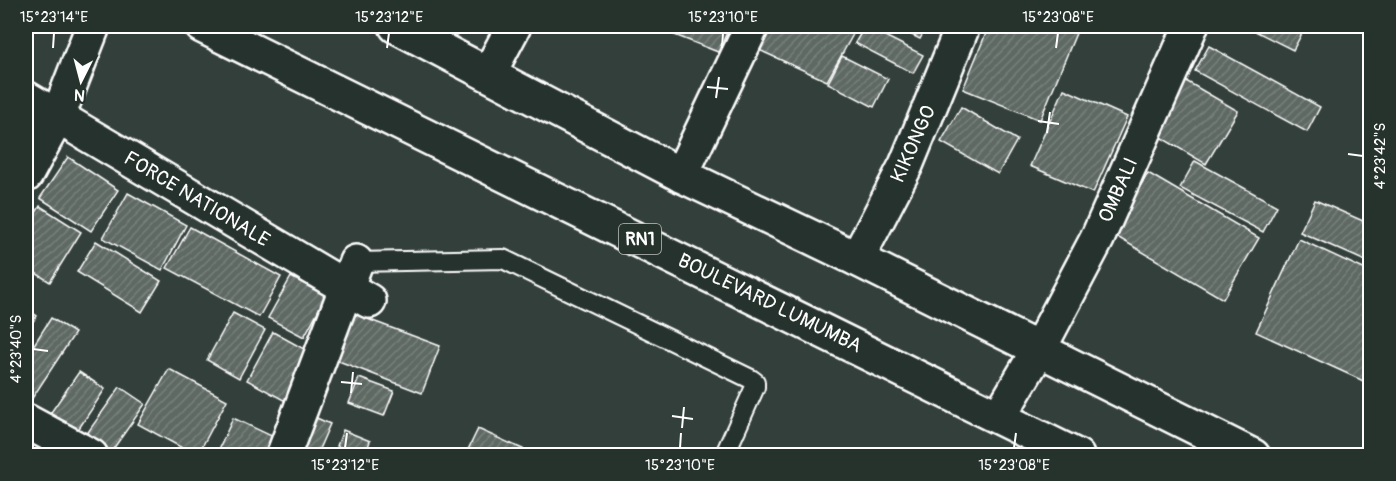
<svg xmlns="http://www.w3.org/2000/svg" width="1396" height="481" font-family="Pangolin,sans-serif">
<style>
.building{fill:url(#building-hatch);stroke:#fff;stroke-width:1.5}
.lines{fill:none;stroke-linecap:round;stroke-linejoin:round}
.lane-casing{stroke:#fff;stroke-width:22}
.street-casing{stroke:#fff;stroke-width:38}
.highway-casing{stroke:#fff;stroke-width:38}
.lane{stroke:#26332d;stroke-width:18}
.street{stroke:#26332d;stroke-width:33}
.highway{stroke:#26332d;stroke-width:33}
.ticks{fill:none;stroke:#fff;stroke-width:2}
.labels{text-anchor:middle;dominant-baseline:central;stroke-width:5;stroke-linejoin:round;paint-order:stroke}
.shield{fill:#26332d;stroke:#bec2c0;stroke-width:1.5}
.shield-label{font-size:18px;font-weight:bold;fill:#fff}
.street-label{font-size:20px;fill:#fff;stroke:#26332d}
.neatline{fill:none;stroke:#fff;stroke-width:2}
.ticks-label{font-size:15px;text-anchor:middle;fill:#fff}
</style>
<defs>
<pattern id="building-hatch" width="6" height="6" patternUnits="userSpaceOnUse" patternTransform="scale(1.5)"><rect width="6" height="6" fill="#5f6964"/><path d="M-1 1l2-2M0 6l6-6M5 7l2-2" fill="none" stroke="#77807b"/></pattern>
</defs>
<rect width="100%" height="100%" fill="#333f3a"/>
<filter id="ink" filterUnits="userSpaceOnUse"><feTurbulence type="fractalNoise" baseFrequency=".0167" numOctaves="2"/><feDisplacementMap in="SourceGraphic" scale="12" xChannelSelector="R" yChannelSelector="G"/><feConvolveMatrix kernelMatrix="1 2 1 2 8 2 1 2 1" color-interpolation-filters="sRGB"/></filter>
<g filter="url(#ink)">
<g class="building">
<polygon points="652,26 730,26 718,52"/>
<polygon points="755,26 848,26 856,29 827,81 746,44"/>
<polygon points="865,26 923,55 913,73 855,43"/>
<polygon points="893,26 927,26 920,39"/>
<polygon points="989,26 1079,26 1040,120 963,89"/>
<polygon points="1250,26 1306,26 1293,50 1249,28"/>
<polygon points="1209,46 1320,107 1307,132 1195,71"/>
<polygon points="842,56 888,79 874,107 828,83"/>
<polygon points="1186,81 1238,111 1206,164 1155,134"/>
<polygon points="1064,89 1127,117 1093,193 1030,166"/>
<polygon points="961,107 1017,140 998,174 941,142"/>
<polygon points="68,157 118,190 91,231 40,198"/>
<polygon points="1195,161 1277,206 1263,232 1180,188"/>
<polygon points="1148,173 1259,238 1223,299 1112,234"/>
<polygon points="128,193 186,225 162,270 103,238"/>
<polygon points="1315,200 1370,224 1370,263 1300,232"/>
<polygon points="40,206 81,232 50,282 26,267 26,229"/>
<polygon points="190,227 281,277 259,317 167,268"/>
<polygon points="1299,239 1370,272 1370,384 1256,332"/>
<polygon points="96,241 161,281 142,312 77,272"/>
<polygon points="291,277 326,296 304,337 268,318"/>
<polygon points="26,308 37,316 26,331"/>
<polygon points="233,313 265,330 239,378 207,360"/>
<polygon points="354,314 440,346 422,393 336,360"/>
<polygon points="51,318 75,333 31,400 26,396 26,357"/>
<polygon points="273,332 315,355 289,403 247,380"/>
<polygon points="169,369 227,400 197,456 138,424"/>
<polygon points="79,372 105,389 74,436 47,418"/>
<polygon points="359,378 394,391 384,416 349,403"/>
<polygon points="120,387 145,404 111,452 86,435"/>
<polygon points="310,415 330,424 316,456 295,447"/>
<polygon points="233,418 278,439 270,456 216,456"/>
<polygon points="478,429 527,451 525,456 465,456"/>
<polygon points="343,430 370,441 365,456 337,446"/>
</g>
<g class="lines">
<defs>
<polyline id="lane" points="356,262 503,259 751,379 755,382 755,387 724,456"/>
<g id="street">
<polyline points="489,73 514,26"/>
<polyline points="26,98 369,301"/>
<polyline points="26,175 58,116 93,26"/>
<polyline points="681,175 752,26"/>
<polyline points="857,259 906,165 963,26"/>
<polyline points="1000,415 1038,351 1097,239 1191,26"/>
<polyline points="26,421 91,456"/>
<polyline points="283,456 356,262"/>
</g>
<g id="highway">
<polyline points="202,26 1077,456"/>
<polyline points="396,26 681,175 857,259 1253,456"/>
</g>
</defs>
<use href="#lane" class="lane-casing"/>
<use href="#street" class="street-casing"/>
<use href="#highway" class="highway-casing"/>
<use href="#lane" class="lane"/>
<use href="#street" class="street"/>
<use href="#highway" class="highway"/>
</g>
</g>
<path class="ticks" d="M53,48L54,33M387,48L389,33M722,48L723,33M1056,48L1058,33M707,87L728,89M716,98L719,77M1038,121L1059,124M1047,133L1050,112M1348,154L1363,156M33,349L48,351M341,382L362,384M351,393L353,372M672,416L693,419M682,428L684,407M345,448L347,433M680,448L681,433M1014,448L1016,433"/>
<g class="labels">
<rect class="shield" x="619" y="224" width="42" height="30" rx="4.5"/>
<g class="shield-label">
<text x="640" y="239">RN1</text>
</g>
<g class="street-label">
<text transform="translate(913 144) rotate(-66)">KIKONGO</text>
<text transform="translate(1118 190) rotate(-66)">OMBALI</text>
<text transform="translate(197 199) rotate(31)">FORCE NATIONALE</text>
<text transform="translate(770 303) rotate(26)">BOULEVARD LUMUMBA</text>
</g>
</g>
<rect width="1396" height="481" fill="none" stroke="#26332d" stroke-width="66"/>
<g transform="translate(81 81) rotate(186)" stroke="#26332d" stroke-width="4.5" paint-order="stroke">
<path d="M0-4.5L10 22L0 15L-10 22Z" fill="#ffffff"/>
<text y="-9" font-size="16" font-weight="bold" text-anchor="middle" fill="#ffffff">N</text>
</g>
<rect x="33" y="33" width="1330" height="415" class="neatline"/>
<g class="ticks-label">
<text x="54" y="22">15°23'14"E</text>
<text x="389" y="22">15°23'12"E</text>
<text x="723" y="22">15°23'10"E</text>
<text x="1058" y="22">15°23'08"E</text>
<text transform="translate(1380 156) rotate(-90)" y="5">4°23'42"S</text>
<text transform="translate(16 349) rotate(-90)" y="5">4°23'40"S</text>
<text x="345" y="470">15°23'12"E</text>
<text x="680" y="470">15°23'10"E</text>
<text x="1014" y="470">15°23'08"E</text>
</g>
</svg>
